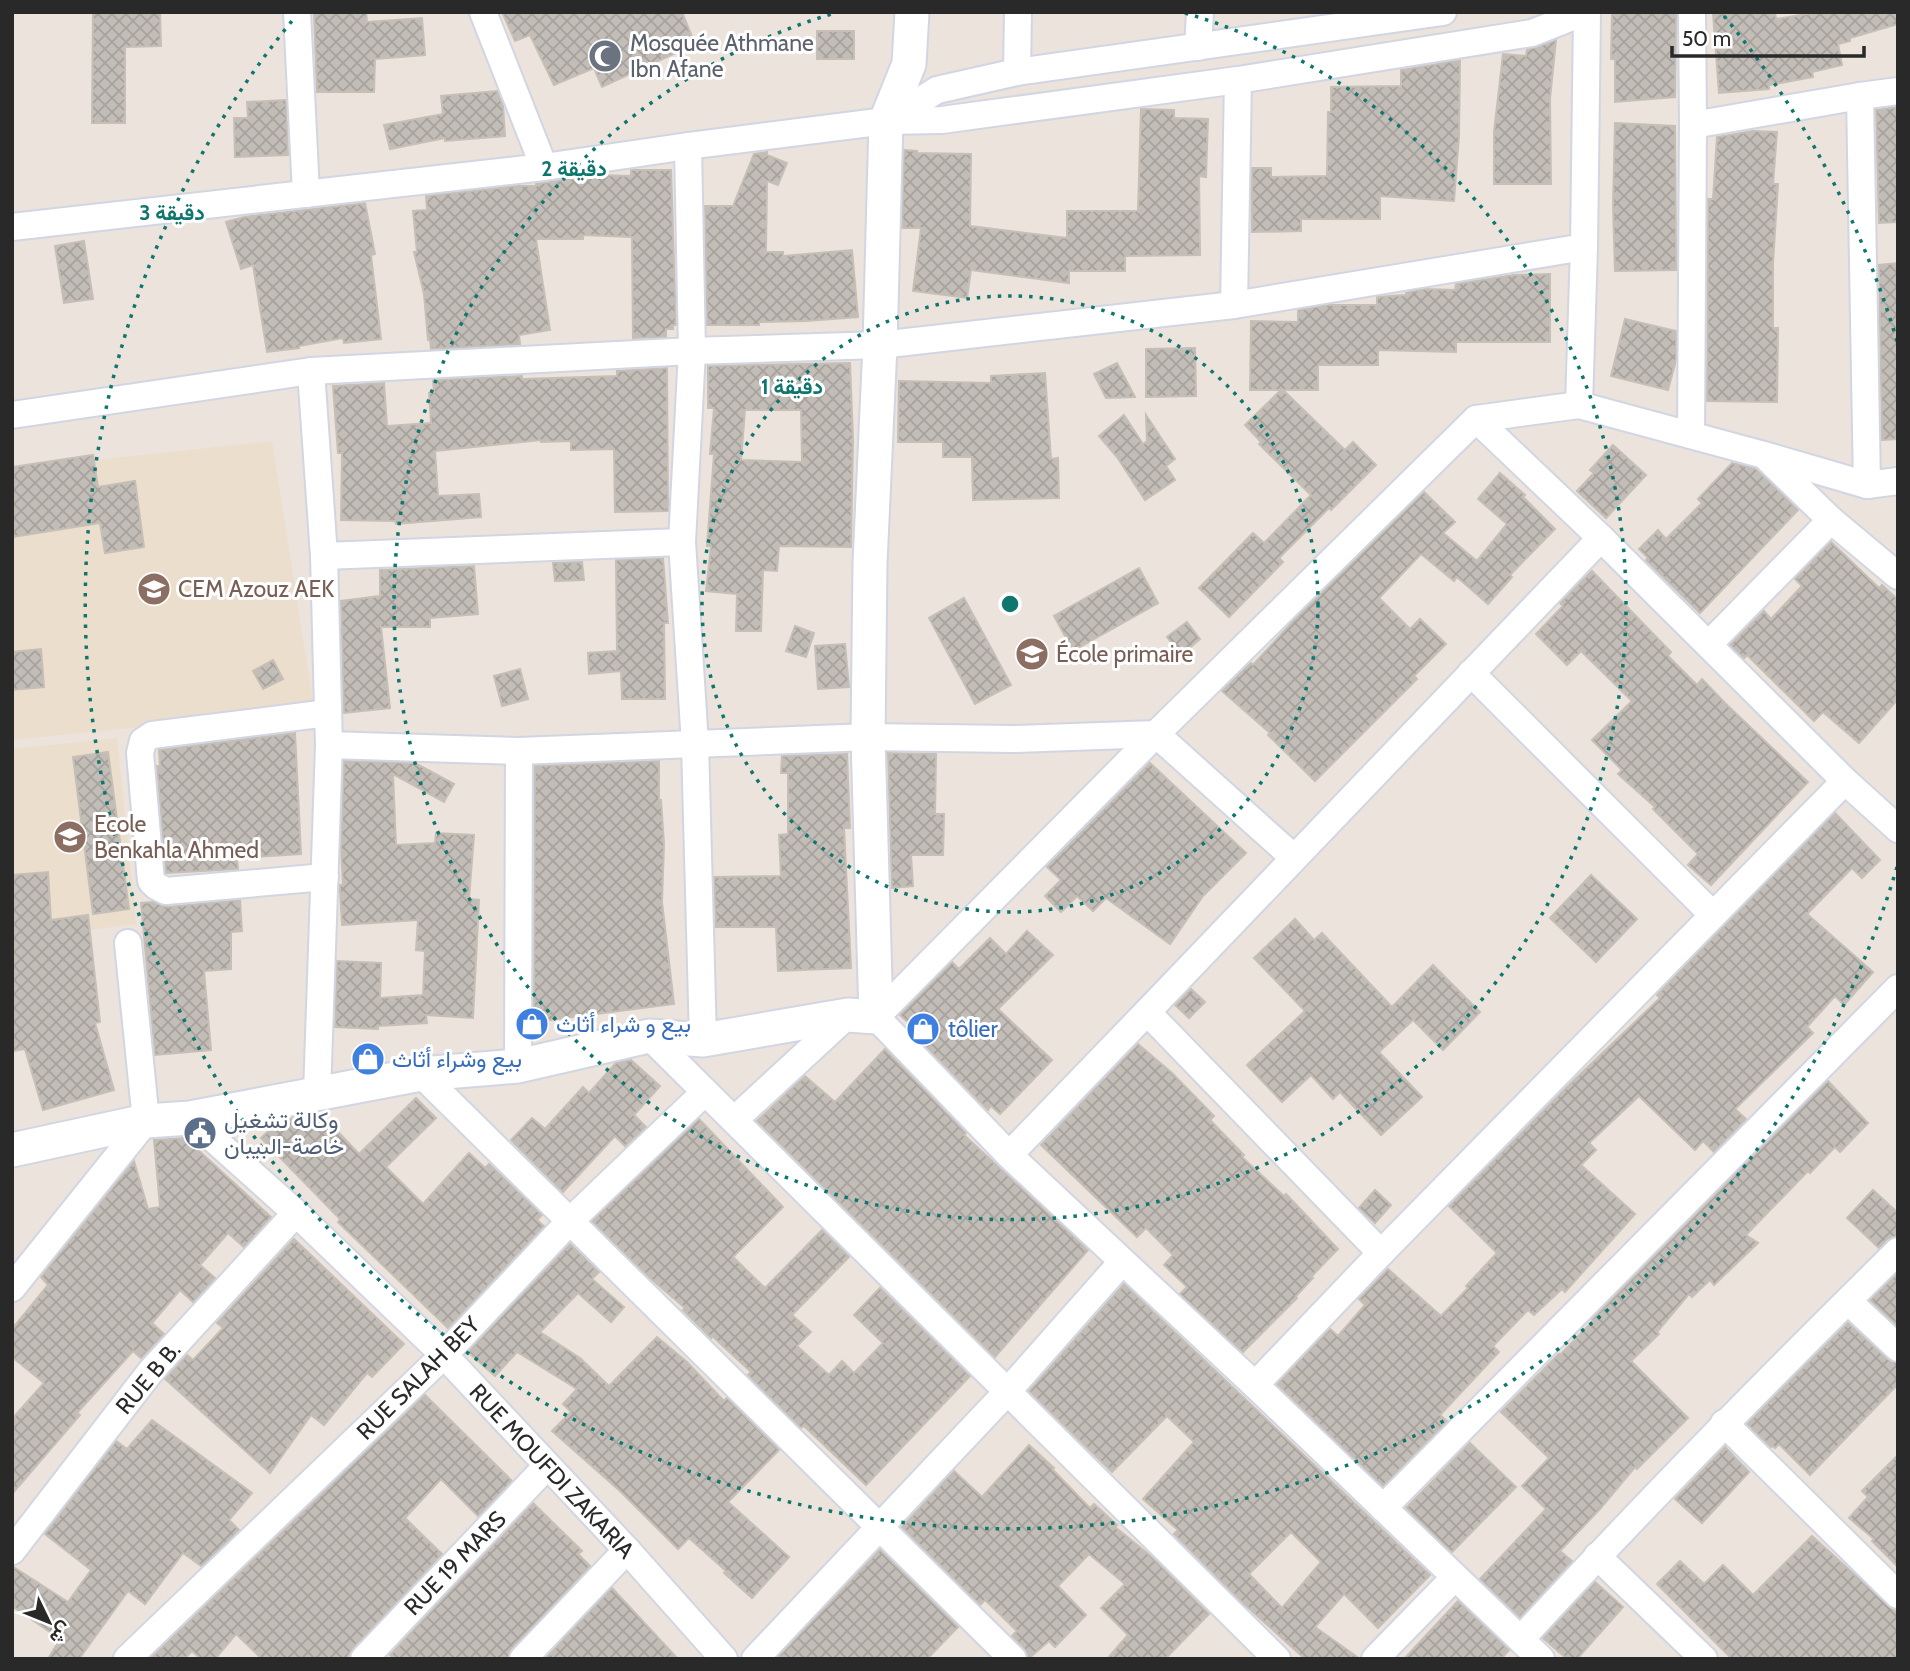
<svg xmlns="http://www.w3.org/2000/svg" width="1910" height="1671" font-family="Cabin,Vazirmatn,sans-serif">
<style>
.education{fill:#ecdecc}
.building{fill:url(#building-cross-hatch);stroke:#c6bfb6;stroke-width:2;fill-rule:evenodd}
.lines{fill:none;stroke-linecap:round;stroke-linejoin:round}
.minor-casing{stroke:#d1d6e2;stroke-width:30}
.tertiary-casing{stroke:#d1d6e2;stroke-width:37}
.minor{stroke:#fff;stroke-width:26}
.tertiary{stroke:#fff;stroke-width:33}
.ring{fill:none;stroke:#0f766e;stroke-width:3.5;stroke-dasharray:3.5 7}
.labels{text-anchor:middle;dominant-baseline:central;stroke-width:6;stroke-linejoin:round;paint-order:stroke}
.worship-label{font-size:23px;fill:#5b616d;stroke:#fff;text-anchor:start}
.education-label{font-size:23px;fill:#785e54;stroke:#fff;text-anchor:start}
.shop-label{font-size:23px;fill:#366cbe;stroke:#fff;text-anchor:start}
.service-label{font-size:23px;fill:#4e5e75;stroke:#fff;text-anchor:start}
.street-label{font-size:23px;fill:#292929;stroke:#fff}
.centre{fill:#0f766e;stroke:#fff;stroke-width:3.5}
.ring-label{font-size:21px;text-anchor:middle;font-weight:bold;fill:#0f766e;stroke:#fff;stroke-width:6;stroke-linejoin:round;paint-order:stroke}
</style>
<defs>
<pattern id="building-cross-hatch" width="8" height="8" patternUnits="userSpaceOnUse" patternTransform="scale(1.75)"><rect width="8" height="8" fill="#c3bdb8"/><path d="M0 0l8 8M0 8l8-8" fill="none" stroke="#a8a29e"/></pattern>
</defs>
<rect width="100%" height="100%" fill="#ebe3dc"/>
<g class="education">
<polygon points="272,441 314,709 12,740 12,469"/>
<polygon points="117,738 136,924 12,940 12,749"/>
</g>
<g class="building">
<polygon points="93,12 160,12 161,46 125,47 125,123 92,123"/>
<polygon points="314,12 366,12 367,22 422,18 425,55 375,59 374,92 317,92"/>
<polygon points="502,12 682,12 695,44 602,87 594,68 554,85 530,35 515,41"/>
<polygon points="1612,12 1676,12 1675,97 1615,102 1615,59 1611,59"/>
<polygon points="1742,12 1775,12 1776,19 1818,12 1898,12 1898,24 1850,38 1850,41 1838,44 1842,65 1812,72 1813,77 1769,85 1769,89 1719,93 1713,14"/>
<rect x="817" y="31" width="37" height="28"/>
<polygon points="1556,40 1550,99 1551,184 1494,184 1494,132 1503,54 1526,56 1527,50"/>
<polygon points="1460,60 1459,136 1454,201 1380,196 1380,219 1301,219 1301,231 1252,232 1252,168 1271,168 1271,177 1327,176 1328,112 1331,112 1331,87 1401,86 1401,70"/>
<polygon points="497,91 503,106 505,136 445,141 445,138 390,149 384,125 443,114 441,96"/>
<polygon points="286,100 288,155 235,157 234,118 248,118 247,102"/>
<polygon points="1898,107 1898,222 1879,223 1876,110"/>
<polygon points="1141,109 1174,110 1174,118 1208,119 1206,177 1199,176 1200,255 1125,256 1125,271 1069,271 1069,283 971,270 967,298 913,291 921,228 902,228 904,150 917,151 917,153 971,154 970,226 1067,238 1067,211 1138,211"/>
<polygon points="1615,123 1675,126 1676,270 1615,271 1613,205"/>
<polygon points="1753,131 1777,132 1773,184 1778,184 1773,263 1773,328 1778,328 1777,402 1707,401 1708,199 1713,199 1717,137"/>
<polygon points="767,152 767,155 787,163 778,185 767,181 766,252 783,252 783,256 852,250 858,317 806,321 759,322 759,325 707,325 705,206 733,206 754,154"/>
<polygon points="631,170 671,170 676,325 673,325 673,329 666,329 666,337 633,338 632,237 583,235 583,239 536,239 550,330 519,335 520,344 431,349 430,340 428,340 424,294 414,252 417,252 413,211 427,210 426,196 517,186 536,186 536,184 599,175 631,176"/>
<polygon points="365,203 375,254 371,255 381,339 344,343 343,338 299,346 299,348 267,352 253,265 241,269 226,222 244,217"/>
<polygon points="84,241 93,299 64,303 55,246"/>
<polygon points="1898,263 1898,439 1882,440 1879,265"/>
<polygon points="1550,274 1550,342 1456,342 1456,352 1378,350 1378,365 1318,365 1318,390 1283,390 1345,450 1353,442 1376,465 1331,510 1329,508 1279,558 1283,562 1229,617 1199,588 1253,533 1264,543 1311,495 1259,444 1261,442 1245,425 1281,390 1250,390 1251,321 1298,322 1298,310 1328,305 1377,305 1377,297 1406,295 1406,293 1424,289 1455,290 1456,284 1514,275"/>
<polygon points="1625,319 1676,331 1676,360 1668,390 1611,376"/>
<polygon points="1195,348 1196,396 1146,397 1146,349"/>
<path d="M850,363L853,439L851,547L779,546L777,571L763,570L761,631H736L737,594L706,591L711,546H707L714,454H710L714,408H708V366ZM745,410H801L802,462L741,460Z"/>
<polygon points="1117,363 1135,397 1106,398 1094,374"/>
<polygon points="667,368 668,511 615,512 614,449 571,450 571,441 541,442 541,440 435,451 438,496 479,494 481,517 396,524 395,521 341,520 342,453 338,453 333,386 384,383 387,426 431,423 429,393 434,392 433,380 522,376 522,379 617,376 617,371"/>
<polygon points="1045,373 1051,459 1058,458 1059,498 973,500 972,457 943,457 943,442 898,442 899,381 991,383 991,376"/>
<polygon points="1124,415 1143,444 1147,441 1146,415 1175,459 1166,466 1175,480 1145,500 1117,457 1099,436"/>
<polygon points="1613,445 1646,475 1606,518 1577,491 1594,473 1590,470"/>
<polygon points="93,455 98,487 135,481 144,547 105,553 100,523 12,537 12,467"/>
<polygon points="1732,463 1756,469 1798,510 1700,613 1646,560 1648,558 1639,549 1658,530 1666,539 1702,503 1698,499"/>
<polygon points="1500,473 1525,495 1523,497 1555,529 1510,575 1512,577 1488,604 1457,577 1454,581 1421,554 1379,598 1410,629 1420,619 1446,644 1414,676 1417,679 1315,781 1268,735 1270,733 1222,691 1251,663 1253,665 1295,619 1424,492 1455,522 1443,533 1477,561 1507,524 1478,499"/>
<polygon points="1831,542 1879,588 1882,585 1898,600 1898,699 1859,743 1823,712 1814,721 1747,655 1744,658 1730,645 1764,611 1771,619 1802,586 1795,579"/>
<polygon points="663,558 668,623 664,623 665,699 622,699 621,671 589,674 588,653 617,651 616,560"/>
<polygon points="582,562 584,580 555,581 553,563"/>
<polygon points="474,566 478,614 430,618 430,627 381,627 390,708 344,713 341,601 380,596 380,570"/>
<polygon points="1139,568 1158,603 1073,651 1054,616"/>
<polygon points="1592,571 1671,652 1668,656 1697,685 1702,679 1725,703 1808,782 1711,885 1688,865 1698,854 1653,809 1655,807 1618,774 1622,770 1592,740 1632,701 1581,651 1567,665 1536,634 1563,606 1560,603"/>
<polygon points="964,598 1011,685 975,704 929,618"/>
<polygon points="1187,622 1200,639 1181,655 1167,637"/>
<polygon points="795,626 814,633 806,657 786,651"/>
<polygon points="845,644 849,687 818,689 815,646"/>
<polygon points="41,649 44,687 12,690 12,652"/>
<polygon points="273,660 283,679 263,689 253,671"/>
<polygon points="520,669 528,699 502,706 494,676"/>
<polygon points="295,733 301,854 237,858 238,869 166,873 157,766 160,766 159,750"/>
<polygon points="108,752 129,909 93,914 73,757"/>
<polygon points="888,753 936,754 935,814 944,814 943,855 911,855 913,886 892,888"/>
<polygon points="847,754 850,828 844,828 851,968 778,971 776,927 716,927 714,877 781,876 779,835 788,834 788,773 781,773 782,756"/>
<polygon points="344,761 415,763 454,784 444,802 393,774 396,845 435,843 436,833 474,835 469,899 479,900 473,1018 426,1015 427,1023 378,1026 378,1029 335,1027 337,961 381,963 380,998 423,995 425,951 416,950 418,920 342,925 340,889 340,885 343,885 341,848"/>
<polygon points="659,761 659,800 661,800 664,844 662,902 674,1004 534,1022 535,766"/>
<polygon points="1150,763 1246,853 1203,896 1170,944 1106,898 1093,911 1077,896 1061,912 1045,896 1061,880 1047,867"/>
<polygon points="1835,813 1880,860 1862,878 1852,868 1807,914 1873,972 1844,1005 1835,996 1807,1027 1813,1033 1735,1109 1746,1119 1714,1152 1703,1141 1695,1150 1639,1096 1589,1143 1596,1150 1581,1165 1635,1214 1565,1292 1562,1289 1534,1315 1528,1310 1493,1346 1499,1352 1440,1415 1447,1421 1383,1486 1277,1384 1330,1329 1338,1336 1365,1305 1359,1299 1388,1269 1441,1316 1468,1288 1466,1286 1497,1253 1449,1206 1569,1085 1660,998 1657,995"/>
<polygon points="48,872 51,920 88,915 100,1022 95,1023 114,1090 43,1110 25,1049 12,1051 12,875"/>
<polygon points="1591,875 1637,919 1596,962 1550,918"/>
<polygon points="240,900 242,931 231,932 231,969 204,971 211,1050 155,1055 141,903 153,902 167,907"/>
<polygon points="1295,919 1314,940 1322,933 1392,1007 1433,965 1480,1012 1443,1050 1413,1020 1379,1052 1422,1097 1381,1135 1340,1092 1333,1099 1311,1075 1282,1102 1247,1065 1305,1011 1254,958"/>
<polygon points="1027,931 1053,955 998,1009 1052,1060 1000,1114 991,1106 988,1110 907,1027 910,1024 900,1015 952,962 959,969 990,938 1006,954"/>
<polygon points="1191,989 1205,1002 1189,1018 1175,1005"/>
<polygon points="1138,1044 1172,1073 1214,1116 1210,1120 1244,1155 1242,1157 1284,1196 1286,1194 1338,1249 1311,1277 1313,1278 1296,1296 1297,1298 1243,1352 1180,1294 1187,1287 1164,1265 1173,1255 1146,1228 1137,1237 1041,1145"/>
<polygon points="885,1049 966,1133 964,1135 1088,1250 995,1357 757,1121 805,1076 835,1102"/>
<polygon points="631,1060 660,1086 634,1115 646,1127 625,1146 615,1136 563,1192 511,1140 532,1118 545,1129 583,1087 589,1093 616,1063"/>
<polygon points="1828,1081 1868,1123 1840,1152 1835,1147 1810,1173 1808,1171 1746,1235 1758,1243 1714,1285 1710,1280 1692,1297 1689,1294 1657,1332 1659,1334 1631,1361 1688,1418 1637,1469 1635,1467 1600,1509 1560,1551 1572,1561 1520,1617 1480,1579 1546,1509 1522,1486 1549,1458 1501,1412 1559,1354 1560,1355 1593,1321 1592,1319"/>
<polygon points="416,1098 436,1118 386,1167 423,1204 469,1153 485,1168 489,1164 542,1215 537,1220 544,1226 448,1328 338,1222 340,1219 261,1138 277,1123 280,1126 287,1119 302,1116 313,1128 324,1117 359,1154"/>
<polygon points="699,1119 783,1207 733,1257 765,1288 822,1230 849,1257 792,1315 811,1332 797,1346 829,1375 842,1361 854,1373 883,1343 854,1315 880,1288 970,1376 866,1485 804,1426 801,1428 748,1375 751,1372 712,1336 711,1338 683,1310 685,1308 650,1278 592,1221"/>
<polygon points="185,1138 271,1217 244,1247 228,1233 200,1265 215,1278 193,1302 180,1290 152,1323 164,1334 141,1358 133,1351 77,1413 80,1415 12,1494 12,1419 44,1383 12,1357 12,1329 48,1285 41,1277 134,1161 148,1209 160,1207 154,1140"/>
<polygon points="1375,1190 1391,1205 1375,1223 1359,1208"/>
<polygon points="1873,1190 1898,1213 1898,1236 1887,1239 1879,1248 1847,1218"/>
<polygon points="294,1239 404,1344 372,1377 367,1373 324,1425 311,1415 270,1473 165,1379 187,1355 193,1360 223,1328 217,1323"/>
<polygon points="570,1244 599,1272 592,1279 624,1307 611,1322 578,1293 540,1332 580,1358 609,1386 657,1337 687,1362 724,1401 727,1398 779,1450 728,1502 789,1557 752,1598 724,1573 726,1571 689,1538 678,1549 620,1491 552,1431 571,1412 563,1404 577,1389 517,1352 495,1376 468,1352"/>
<polygon points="1898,1273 1898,1326 1870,1300"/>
<path d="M1124,1284L1430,1575L1378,1628L1344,1594L1315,1627L1360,1659H1305L1244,1604L1174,1534L1178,1530L1143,1499L1194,1442L1167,1416L1112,1472L1029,1391ZM1291,1532L1321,1562L1282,1608L1249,1574Z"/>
<polygon points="1848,1323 1887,1359 1898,1363 1898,1384 1810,1475 1779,1444 1775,1448 1773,1446 1771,1447 1747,1424"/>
<polygon points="425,1395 512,1481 478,1516 441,1479 405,1518 442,1554 353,1648 346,1659 262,1659 236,1634 215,1659 201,1659 192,1651 184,1659 150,1659"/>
<polygon points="152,1420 252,1493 229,1520 239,1530 201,1566 183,1553 145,1604 128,1591 79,1659 48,1659 60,1639 12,1606 12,1566 68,1602 91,1570 45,1534 116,1441 127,1449"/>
<polygon points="1470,1443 1516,1487 1452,1552 1406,1508"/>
<polygon points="1029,1445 1054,1468 1052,1469 1090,1508 1094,1504 1117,1525 1115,1527 1152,1557 1209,1614 1165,1659 1107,1659 1128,1635 1101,1608 1125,1584 1089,1554 1058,1586 1086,1615 1055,1647 1049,1641 1028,1659 1024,1648 1012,1636 1017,1631 985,1600 980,1605 902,1527 954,1471 982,1497"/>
<polygon points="1725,1447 1749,1472 1702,1523 1675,1499"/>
<polygon points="1898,1455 1898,1567 1872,1541 1874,1539 1849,1518 1868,1497 1862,1491"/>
<polygon points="533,1503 582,1551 578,1554 590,1566 512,1648 508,1659 394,1659 390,1655"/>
<polygon points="1812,1536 1898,1614 1898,1659 1732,1659 1657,1584 1680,1561 1704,1584 1723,1565 1753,1595"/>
<polygon points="880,1550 958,1627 927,1659 782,1659 779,1656"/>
<polygon points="1595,1582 1623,1607 1577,1659 1567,1659 1543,1638"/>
<polygon points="612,1588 678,1659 545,1659"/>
<polygon points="1458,1601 1509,1650 1501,1659 1404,1659"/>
</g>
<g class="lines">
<defs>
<g id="minor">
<polyline points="297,12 306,194"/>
<polyline points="483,12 544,167"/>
<polyline points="1692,12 1693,125 1860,96"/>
<polyline points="1198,47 1200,12"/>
<polyline points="1017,72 1018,12"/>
<polyline points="889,120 937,90 1017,72 1443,12"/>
<polyline points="688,146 692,351 682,542 695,744 703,1040"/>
<polyline points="12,227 544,167 688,146 886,121 942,120 1238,80 1532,33 1585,12"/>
<polyline points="1234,305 1238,80"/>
<polyline points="311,371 324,556"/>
<polyline points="1579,405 1764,455 1867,485 1898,481"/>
<polyline points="12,415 311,371 692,351 880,345 1234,305 1584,247 1587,12"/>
<polyline points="1476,419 1601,538 1845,781 1898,829"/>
<polyline points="1691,435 1693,125"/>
<polyline points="1768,459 1831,520 1898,576"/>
<polyline points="1867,485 1860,96 1898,91"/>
<polyline points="1709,644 1831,520"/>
<polyline points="1471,673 1713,915"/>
<polyline points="329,745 324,556 682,542"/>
<polyline points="325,877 166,891 156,886 151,881 140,753 143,741 152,735 328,713"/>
<polyline points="1147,1012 1601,538"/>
<polyline points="649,1036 1277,1659"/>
<polyline points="518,1066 519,751"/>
<polyline points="421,1074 1013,1659"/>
<polyline points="317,1094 329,745 519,751 868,737 1013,739 1156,734 1293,857"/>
<polyline points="190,1118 296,1213 444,1355 627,1550 724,1659"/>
<polyline points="734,1120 848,1015"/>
<polyline points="1009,1155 1147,1012 1381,1253"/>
<polyline points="12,1288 146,1121 128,943"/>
<polyline points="1848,1301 1898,1348"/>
<polyline points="1255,1385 1381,1253 1845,781"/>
<polyline points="1724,1423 1898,1595"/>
<polyline points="1383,1508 1898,988"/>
<polyline points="12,1551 151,1371 296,1213"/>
<polyline points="1597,1556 1704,1659"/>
<path d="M1521,1639C1643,1506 1769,1378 1898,1251"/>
<polyline points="127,1659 444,1355 570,1221 705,1092"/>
<polyline points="364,1659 547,1466"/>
<polyline points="523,1659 627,1550"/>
<polyline points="755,1659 1007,1392 1122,1262"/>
<polyline points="1375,1659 1454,1578"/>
<polyline points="1541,1659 1255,1385 1009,1155 876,1017 1156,734 1476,419 1579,405 1584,247"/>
</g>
<polyline id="tertiary" points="12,1150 146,1121 190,1118 421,1074 518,1066 649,1036 703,1040 848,1015 876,1017 868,737 870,563 880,345 886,121 909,64 912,12"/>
</defs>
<use href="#minor" class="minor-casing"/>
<use href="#tertiary" class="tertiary-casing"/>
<use href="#minor" class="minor"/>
<use href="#tertiary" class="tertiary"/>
</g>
<g class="ring">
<circle cx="1010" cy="604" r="308"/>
<path d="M1185 13A616 616 0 1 1 835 13"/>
<path d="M1897 867A925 925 0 1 1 296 16M1724 16A925 925 0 0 1 1897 341"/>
</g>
<defs>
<symbol id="mosque-disc" viewBox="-11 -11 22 22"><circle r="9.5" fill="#6b7280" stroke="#fff"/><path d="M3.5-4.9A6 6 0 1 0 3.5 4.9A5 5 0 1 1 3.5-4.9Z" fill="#fff"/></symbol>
<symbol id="school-disc" viewBox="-11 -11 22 22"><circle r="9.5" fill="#8d6e63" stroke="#fff"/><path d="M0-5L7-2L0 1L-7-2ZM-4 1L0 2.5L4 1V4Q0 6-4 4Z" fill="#fff"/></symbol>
<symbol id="shop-disc" viewBox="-11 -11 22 22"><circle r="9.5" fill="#3f7fe0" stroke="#fff"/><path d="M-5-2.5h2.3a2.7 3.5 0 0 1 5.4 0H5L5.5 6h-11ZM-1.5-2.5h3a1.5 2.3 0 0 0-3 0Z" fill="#fff"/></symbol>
<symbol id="civic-disc" viewBox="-11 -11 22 22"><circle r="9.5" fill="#5c6f8a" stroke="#fff"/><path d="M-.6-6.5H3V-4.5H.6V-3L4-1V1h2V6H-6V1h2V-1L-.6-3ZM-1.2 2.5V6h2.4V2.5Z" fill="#fff"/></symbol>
</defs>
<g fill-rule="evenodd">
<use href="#mosque-disc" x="586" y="37" width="38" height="38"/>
<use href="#school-disc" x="135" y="570" width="38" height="38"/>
<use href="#school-disc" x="1013" y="635" width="38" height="38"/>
<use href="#school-disc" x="51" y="818" width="38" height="38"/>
<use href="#shop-disc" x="513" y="1005" width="38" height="38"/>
<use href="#shop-disc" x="904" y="1010" width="38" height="38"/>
<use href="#shop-disc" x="349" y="1040" width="38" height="38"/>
<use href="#civic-disc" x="181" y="1114" width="38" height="38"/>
</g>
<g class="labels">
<g class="worship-label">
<text x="630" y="43">Mosquée Athmane<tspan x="630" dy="26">Ibn Afane</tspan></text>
</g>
<g class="education-label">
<text x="178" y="589">CEM Azouz AEK</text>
<text x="1056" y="654">École primaire</text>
<text x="94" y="824">Ecole<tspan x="94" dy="26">Benkahla Ahmed</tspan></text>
</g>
<g class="shop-label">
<text x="556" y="1024">بيع و شراء أثاث</text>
<text x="948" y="1029">tôlier</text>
<text x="392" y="1059">بيع وشراء أثاث</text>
</g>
<g class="service-label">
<text x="224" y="1120">وكالة تشغيل<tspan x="224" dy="26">خاصة-البيبان</tspan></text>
</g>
<g class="street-label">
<text transform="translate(148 1378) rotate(-50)">RUE B B.</text>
<text transform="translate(418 1378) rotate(-45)">RUE SALAH BEY</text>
<text transform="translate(552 1471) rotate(47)">RUE MOUFDI ZAKARIA</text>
<text transform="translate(455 1563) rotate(-46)">RUE 19 MARS</text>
</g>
</g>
<circle cx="1010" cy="604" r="10" class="centre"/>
<g class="ring-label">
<text x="574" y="176">2 دقيقة</text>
<text x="172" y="220">3 دقيقة</text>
<text x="792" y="394">1 دقيقة</text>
</g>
<rect width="1910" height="1671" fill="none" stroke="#292929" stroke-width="28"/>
<g transform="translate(49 1622) rotate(133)" stroke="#ffffff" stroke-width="5" paint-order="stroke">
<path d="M0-5L12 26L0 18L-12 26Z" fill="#292929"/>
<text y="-10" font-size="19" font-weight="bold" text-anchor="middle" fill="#292929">ش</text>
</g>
<path d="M1672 46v10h192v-10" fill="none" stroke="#292929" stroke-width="3.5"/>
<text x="1682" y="46" font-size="21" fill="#292929" stroke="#ffffff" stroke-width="5" paint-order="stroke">50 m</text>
</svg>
